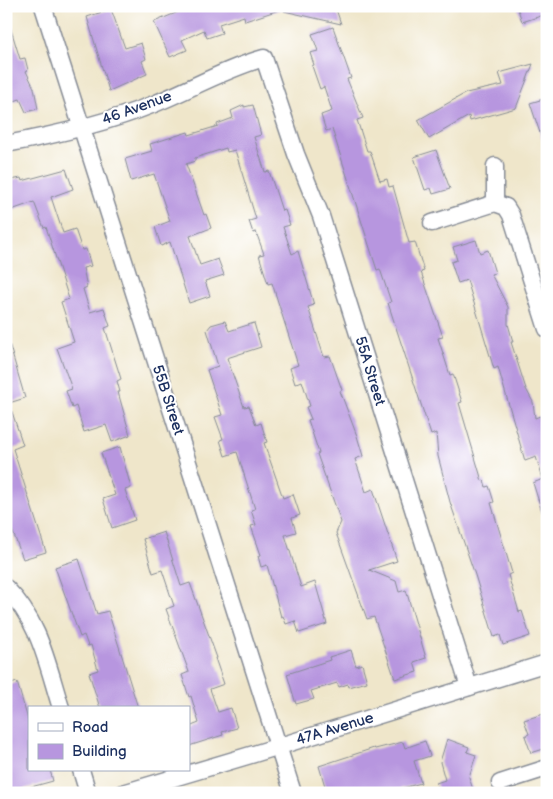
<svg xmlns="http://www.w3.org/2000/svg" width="553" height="799" font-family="'Balsamiq Sans',sans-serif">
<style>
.building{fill:#b796df}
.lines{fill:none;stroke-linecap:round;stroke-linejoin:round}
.minor-casing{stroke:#858a94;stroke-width:19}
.minor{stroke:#fff;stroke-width:16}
.labels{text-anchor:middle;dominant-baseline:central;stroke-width:4;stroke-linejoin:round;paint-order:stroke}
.street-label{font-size:15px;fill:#1b2f5e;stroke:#fff}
</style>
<rect width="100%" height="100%" fill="#fff"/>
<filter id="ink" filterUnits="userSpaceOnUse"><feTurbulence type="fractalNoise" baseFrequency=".02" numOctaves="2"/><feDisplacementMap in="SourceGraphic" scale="10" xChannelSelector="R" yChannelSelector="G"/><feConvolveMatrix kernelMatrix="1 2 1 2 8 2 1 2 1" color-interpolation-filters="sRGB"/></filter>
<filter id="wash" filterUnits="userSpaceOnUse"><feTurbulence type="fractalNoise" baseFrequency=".0096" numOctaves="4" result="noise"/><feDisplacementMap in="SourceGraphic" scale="20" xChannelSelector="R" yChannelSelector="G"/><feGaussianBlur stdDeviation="1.12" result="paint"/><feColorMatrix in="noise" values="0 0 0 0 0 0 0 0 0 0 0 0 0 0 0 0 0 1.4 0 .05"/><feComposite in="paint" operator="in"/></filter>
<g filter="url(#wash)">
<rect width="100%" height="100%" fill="#efe6ca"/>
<g id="blocks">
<g class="building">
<polygon points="193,6 281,6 282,9 245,21 244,16 219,24 222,33 207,38 204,30 182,40 187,50 170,57 154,22"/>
<polygon points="285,6 335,6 341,24 284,11"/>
<polygon points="517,6 547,6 547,14 522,22"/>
<polygon points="111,9 125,48 141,43 146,59 142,61 147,74 109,91 87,17"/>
<polygon points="9,23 20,59 25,58 28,70 26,71 34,88 38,109 26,112 20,99 6,104 6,24"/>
<polygon points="333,27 351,78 347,79 363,118 357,120 367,151 370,151 380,181 387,179 389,187 393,186 409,243 415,242 424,271 421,272 443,337 438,338 450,375 453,374 462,402 459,403 482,481 484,480 486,487 489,486 494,502 491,503 512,573 508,575 519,612 522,611 530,636 503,645 500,635 494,637 475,575 450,502 438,456 436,433 431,435 388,303 391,302 380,269 377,270 332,129 326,131 321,115 332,111 324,87 320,89 312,66 314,65 310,53 318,51 312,34"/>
<polygon points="533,64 516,108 470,121 469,116 429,139 418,120 466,93 503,85 499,73"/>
<polygon points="547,98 547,147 545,148 530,103"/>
<polygon points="244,105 244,107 253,105 261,135 254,137 265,172 269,171 282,211 285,210 290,225 283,227 292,254 298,251 314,305 308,307 324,357 330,356 342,390 340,391 357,436 363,456 355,459 366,492 373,489 397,561 369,570 396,581 399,592 406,590 426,658 414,662 417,672 395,679 374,617 367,619 336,533 341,522 317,454 319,453 308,420 311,419 306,407 310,406 302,381 295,384 290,368 298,365 272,283 268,284 259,255 264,254 256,232 253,233 249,221 256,219 235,150 227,152 226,148 195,158 195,161 186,164 204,215 206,214 211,228 190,236 200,265 218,259 224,275 205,281 210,296 189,303 170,242 161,246 155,227 170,221 154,174 131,181 125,159 152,151 150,144 188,132 189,135 218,126 217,124 233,118 231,111"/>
<polygon points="436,150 450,189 433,194 431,188 425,190 414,157"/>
<polygon points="66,169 73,189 51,197 63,233 75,229 82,250 86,249 91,266 83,268 87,287 83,289 90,312 104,308 110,326 105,328 121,379 117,381 120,392 118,392 130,435 112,442 106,425 84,432 76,406 72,408 66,391 72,389 57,348 74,342 61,302 69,299 46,227 44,228 34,202 6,212 6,181 21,178 22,181"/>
<polygon points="476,240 480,253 488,250 495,273 491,274 508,307 508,324 513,342 511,342 526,389 533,402 535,418 540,416 544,429 541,430 547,448 547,517 544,518 533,483 543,479 536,457 525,461 498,367 494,369 467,280 458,283 451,262 457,260 453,247"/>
<polygon points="225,321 229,331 254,323 261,347 227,358 244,407 249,406 256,425 261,423 267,442 264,443 283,498 293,494 300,515 292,518 296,532 285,535 301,587 315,582 327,624 299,633 295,621 286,624 283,616 281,617 267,565 261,567 258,556 261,555 251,526 256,525 251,510 255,509 237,452 225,456 220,440 223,439 215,417 222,415 207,370 218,366 207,330 211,325"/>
<polygon points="9,343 25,398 9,403 23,445 13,449 46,552 23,559 6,514 6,344"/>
<polygon points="120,447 131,488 125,490 135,520 112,528 103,499 115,495 101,453"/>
<polygon points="164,532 181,586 190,583 217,658 215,658 224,684 210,689 218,712 231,708 237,728 222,732 223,735 189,746 189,727 199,723 191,696 189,697 182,675 189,672 166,609 174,606 162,570 153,573 143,539"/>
<polygon points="79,559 97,614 108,611 138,708 100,708 89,673 98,670 91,645 88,646 84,635 80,637 55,567"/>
<polygon points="351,650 356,666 362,664 367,682 349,687 348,684 339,687 337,683 311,691 314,699 296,704 287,674 330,660 329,657"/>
<polygon points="17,682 29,723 29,770 50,770 53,781 9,793 6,786 6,686"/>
<polygon points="547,713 547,748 531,753 525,736 529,734 524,720"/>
<polygon points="447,739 469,747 467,752 476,755 469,777 474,793 439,793 436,783 445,780 440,762"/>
<polygon points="425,741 430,756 414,761 421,783 385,793 327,793 319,766 374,748 375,749 403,742 405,748"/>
</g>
</g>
</g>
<g filter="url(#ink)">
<use href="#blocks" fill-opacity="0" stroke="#858a94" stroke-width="1"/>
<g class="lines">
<defs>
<g id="minor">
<polyline points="43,6 293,793"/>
<path d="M6,144C56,135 107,123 154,104C191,89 225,69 264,58L296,154L321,216L469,687"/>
<polyline points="495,166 495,203"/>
<polyline points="495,203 506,207 511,215 547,329"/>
<polyline points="432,223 495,203"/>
<path d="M6,588C40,622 47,664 61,708"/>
<polyline points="81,770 88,793"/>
<polyline points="500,783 547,768"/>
<polyline points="123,793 254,754 547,663"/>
</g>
</defs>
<use href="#minor" class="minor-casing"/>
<use href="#minor" class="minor"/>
</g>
</g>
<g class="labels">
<g class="street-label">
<text transform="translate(137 108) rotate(-20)">46 Avenue</text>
<text transform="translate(370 371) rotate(73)">55A Street</text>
<text transform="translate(168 400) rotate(72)">55B Street</text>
<text transform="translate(335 729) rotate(-17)">47A Avenue</text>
</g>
</g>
<rect width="553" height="799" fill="none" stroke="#fff" stroke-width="25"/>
<rect x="28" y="706" width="162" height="65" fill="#ffffff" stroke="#a4acbf"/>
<rect x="38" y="723" width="25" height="8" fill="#ffffff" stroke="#a4acbf"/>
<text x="72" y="732" font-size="15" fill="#1b2f5e">Road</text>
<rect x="38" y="744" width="25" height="15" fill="#b796df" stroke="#a4acbf"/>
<text x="72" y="756" font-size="15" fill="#1b2f5e">Building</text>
</svg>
